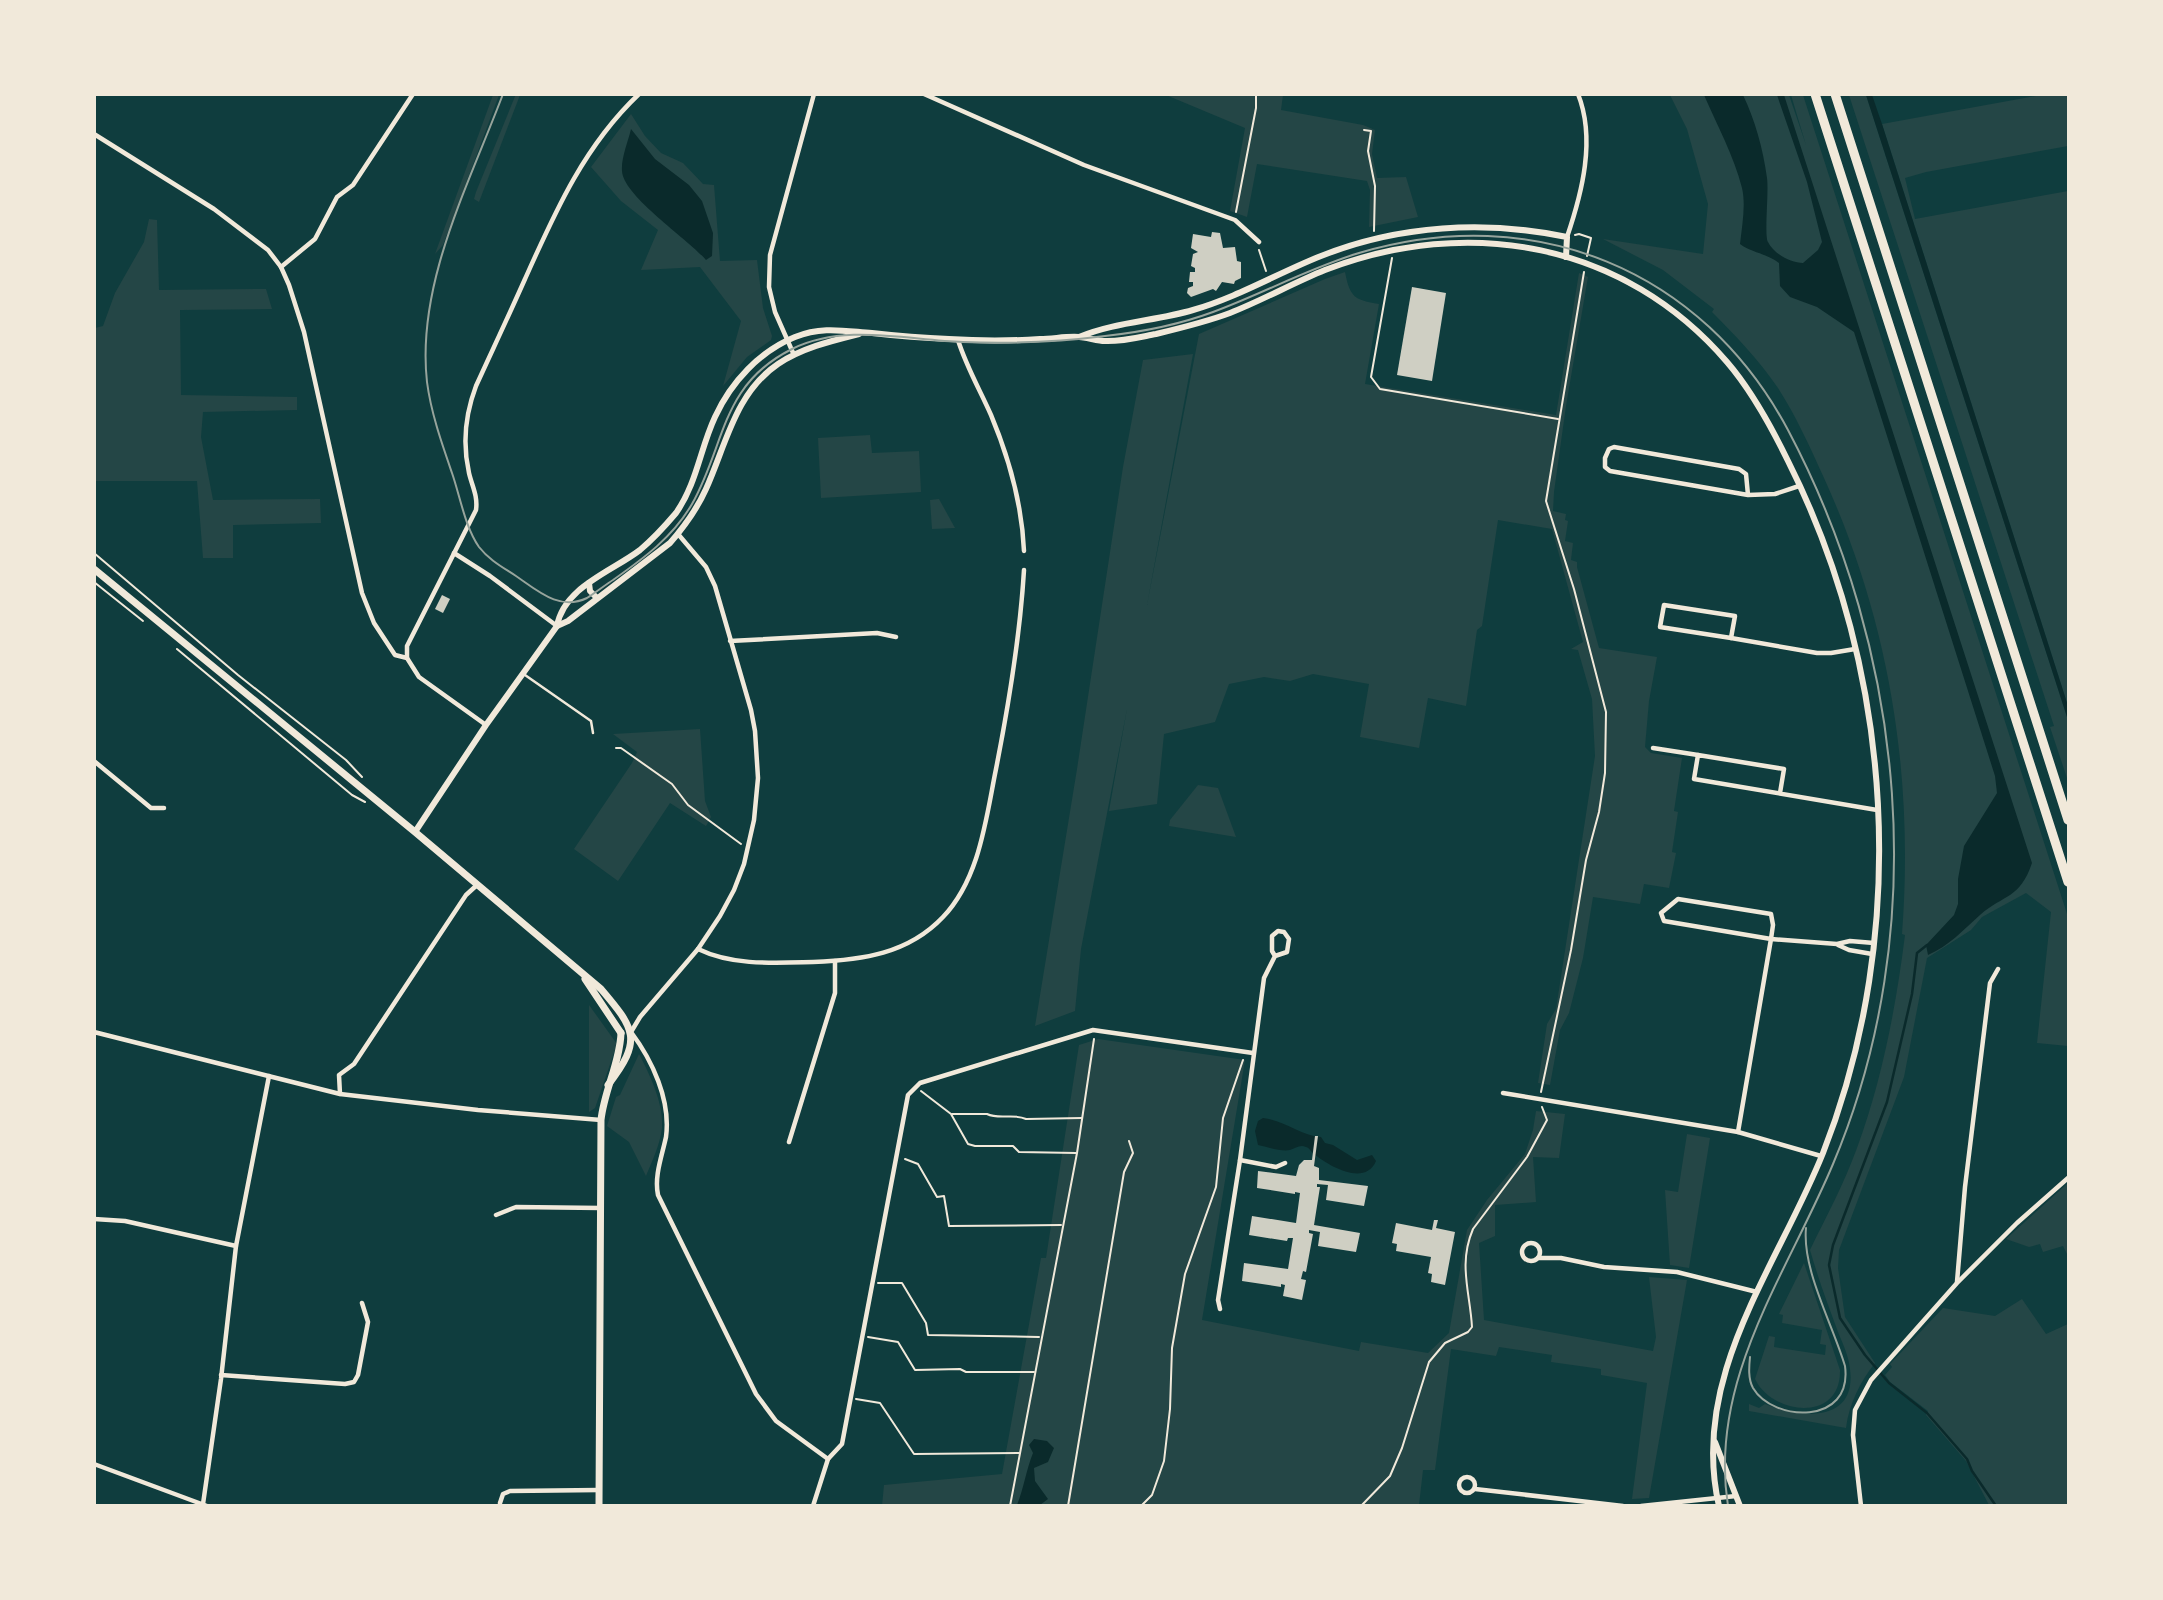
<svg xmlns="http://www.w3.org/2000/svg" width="2163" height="1600" font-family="'Alegreya Sans',sans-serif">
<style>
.green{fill:#244646}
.water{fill:#0a2a2b}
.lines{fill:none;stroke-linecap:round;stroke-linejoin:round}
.stream{stroke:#0a2a2b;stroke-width:2.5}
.building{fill:#cfcfc3}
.path{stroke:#f1e9da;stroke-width:2}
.service{stroke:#f1e9da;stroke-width:2.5}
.minor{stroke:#f1e9da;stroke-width:4.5}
.tertiary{stroke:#f1e9da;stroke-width:6}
.secondary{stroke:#f1e9da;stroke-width:7}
.motorway{stroke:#f1e9da;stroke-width:9}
.tram{stroke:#97a49c;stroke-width:2}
</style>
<rect width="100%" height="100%" fill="#0f3d3e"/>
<g class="green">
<polygon points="516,94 520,95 479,202 474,199 476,192"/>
<polygon points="493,95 499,95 443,245 435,254"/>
<polygon points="1166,95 1283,95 1281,110 1363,125 1375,130 1372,154 1377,178 1406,177 1418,217 1369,227 1370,190 1367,181 1257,164 1247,217 1230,211 1245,128"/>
<path d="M1670,95H1789L1806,145L1791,95H1803L2068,917V1046L2037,1043L2051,912L2026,893L1982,917L1971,930L1927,958L1904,1077L1839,1250L1838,1268L1845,1317L1875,1363C1860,1382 1849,1404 1846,1428L1749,1411V1404L1759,1408L1765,1404C1803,1420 1861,1423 1849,1363C1847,1352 1842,1342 1838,1332C1828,1305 1818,1278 1810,1250C1826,1217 1844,1184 1857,1148C1882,1080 1896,1007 1905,935L1902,934C1914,776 1890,623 1824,478C1810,447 1796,416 1778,388C1759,360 1735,335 1712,312L1714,309L1663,270L1603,239L1703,254L1708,204L1687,129Z"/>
<polygon points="1849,95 1866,95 2068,720 2068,781 2050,727 2054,726"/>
<polygon points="2041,95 2068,95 2068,146 1926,172 1905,178 1915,219 2068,191 2068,706 1882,124"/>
<polygon points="631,114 645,136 661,153 683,163 703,184 714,185 720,261 757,260 763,308 772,336 771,340 747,357 723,386 741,321 700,267 641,270 658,230 621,201 591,167"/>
<polygon points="149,219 157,220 159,290 266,289 272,309 180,310 181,395 297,397 297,410 203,412 201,437 213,500 320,499 321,523 233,525 233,558 203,558 197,481 96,481 95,328 103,326 115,293 144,242"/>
<path d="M1345,272C1350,297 1354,300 1379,304L1365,384L1556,415L1579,273L1588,277L1566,406L1554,492L1553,511L1566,514L1565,520L1568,521L1565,541L1573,543L1571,560L1577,562V567L1599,648L1657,657L1649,701L1645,747L1651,753L1682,758L1674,811L1678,812L1672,852L1676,853L1669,888L1644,884L1640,904L1593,897L1583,958L1569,1013L1560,1030L1550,1085L1538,1083L1547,1024L1556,1009L1595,756L1592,699L1578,650L1571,649L1583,642L1552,529L1498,520L1482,626L1477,630L1466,706L1428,698L1419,748L1360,737L1369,684L1313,674L1290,681L1264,677L1229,684L1215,722L1164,734L1157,804L1109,811L1127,709L1081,949L1075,1011L1035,1026L1077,769L1123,467L1143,360L1193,354L1147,605L1199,334L1325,279Z"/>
<polygon points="870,435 872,453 919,451 921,492 821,498 818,438"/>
<polygon points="939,499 955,528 932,529 930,500"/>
<polygon points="700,729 705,801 711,817 706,826 670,803 618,881 574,849 632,763 637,752 613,734"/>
<polygon points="1198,785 1218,788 1236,837 1169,826 1170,820"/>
<polygon points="589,1005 617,1044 595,1108 589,1112"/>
<polygon points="1098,1039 1245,1060 1202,1320 1359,1351 1361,1342 1428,1353 1449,1333 1467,1230 1487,1200 1525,1154 1533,1130 1536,1111 1565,1114 1559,1158 1533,1157 1536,1202 1495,1205 1495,1236 1479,1243 1484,1320 1653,1351 1656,1337 1649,1277 1687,1280 1649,1498 1632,1499 1647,1383 1601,1375 1601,1369 1551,1362 1552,1355 1499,1347 1496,1356 1451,1349 1435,1470 1423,1470 1419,1505 882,1506 884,1485 1002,1474 1041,1258 1046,1258 1079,1045"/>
<path d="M639,1054C650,1075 664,1104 662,1128C660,1145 652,1161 646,1176L629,1142L607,1126L616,1097L620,1095Z"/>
<polygon points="1687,1134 1710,1138 1689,1268 1670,1265 1665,1190 1678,1192"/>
<polygon points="2068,1183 2068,1256 2063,1246 2043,1252 2040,1244 2029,1247 2006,1239"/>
<path d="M1804,1263L1840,1370C1841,1423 1772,1415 1755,1379L1769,1336L1775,1337L1774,1347L1825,1355L1826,1345L1820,1344L1822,1330L1782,1323L1783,1315L1779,1314Z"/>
<polygon points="2022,1299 2046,1334 2068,1324 2068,1505 1989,1505 1966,1461 1926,1415 1928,1411 1890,1382 1885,1375 1892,1367 1890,1364 1943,1308 1995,1316"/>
</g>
<g class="water">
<path d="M1704,95H1743C1755,120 1763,149 1767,178C1769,192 1764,235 1768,242C1774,254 1791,263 1803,263L1818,250L1822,242L1807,182L1777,95H1784L2032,863C2020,899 2004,894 1980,915C1962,931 1949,946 1928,955L1926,945L1954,915L1958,904V879L1964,846L1997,793L1995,776L1854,332L1817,307L1790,297L1780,286L1779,263C1766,253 1752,253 1740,244C1742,226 1746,205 1742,188C1734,156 1717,125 1704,95Z"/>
<polygon points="1866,95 1872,95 1882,124 2068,706 2068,720"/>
<path d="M631,129L655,159L689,185L702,201L713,233L712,256L706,260C688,239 623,196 622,171C621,158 628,142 631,129Z"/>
<path d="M1263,1118C1284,1120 1302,1136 1321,1137L1325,1143L1333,1145L1357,1160L1372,1155L1376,1161C1365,1187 1329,1166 1314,1154C1311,1152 1310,1148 1306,1147C1300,1144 1296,1148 1290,1150C1282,1152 1267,1147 1258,1145L1255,1131L1258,1121Z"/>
<path d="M1034,1439L1047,1441L1054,1448L1048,1462L1034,1468L1035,1481L1048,1499L1040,1505H1017C1024,1488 1026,1470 1033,1453L1029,1445Z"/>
</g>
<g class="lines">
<polyline class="stream" points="1927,945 1917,953 1912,994 1887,1102 1833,1245 1829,1265 1840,1318 1865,1355 1889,1383 1927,1413 1967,1459 1972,1471 1996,1506"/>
</g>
<g class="building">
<polygon points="1212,232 1220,233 1223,248 1235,247 1237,261 1241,262 1241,278 1235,281 1234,284 1222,282 1216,291 1213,289 1191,297 1187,293 1188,288 1193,286 1193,282 1189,282 1190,272 1195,272 1195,268 1191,266 1193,254 1198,252 1191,248 1193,234 1211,237"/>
<polygon points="1412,287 1446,293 1432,381 1397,375"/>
<polygon points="442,595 450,599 443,613 435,609"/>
<polygon points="1315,1136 1318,1136 1314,1166 1319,1168 1319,1180 1368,1186 1364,1206 1326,1200 1328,1185 1317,1184 1317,1187 1320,1187 1314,1225 1360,1233 1356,1252 1318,1246 1320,1232 1309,1230 1309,1233 1313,1234 1306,1272 1303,1271 1301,1279 1306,1280 1302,1300 1283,1296 1285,1285 1281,1284 1281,1287 1242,1281 1244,1263 1288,1269 1293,1238 1288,1238 1287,1241 1249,1235 1252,1216 1296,1223 1300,1193 1295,1192 1295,1194 1257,1188 1258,1171 1296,1176 1299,1165 1304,1160 1312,1160"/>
<polygon points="1434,1220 1438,1220 1436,1228 1455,1232 1445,1285 1431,1282 1432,1274 1428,1273 1431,1257 1396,1251 1397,1244 1392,1243 1396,1223 1432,1230"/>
</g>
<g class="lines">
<g class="path">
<polyline points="1364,130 1371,131 1368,151 1375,186 1374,231"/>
<polyline points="1236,212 1256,108 1256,94"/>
<polyline points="1575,235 1579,234 1591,238 1587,256"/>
<polyline points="1259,250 1266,271"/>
<polyline points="1392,258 1371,377 1380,389 1558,419"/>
<polyline points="94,553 238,675 346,760 362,777"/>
<polyline points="94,582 143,621"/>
<polyline points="177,649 352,795 365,802"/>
<polyline points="616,748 621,748 672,784 688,805 741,844"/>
<polyline points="921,1091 951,1114 968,1144 975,1146 1013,1146 1019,1152 1076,1153"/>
<polyline points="1541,1092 1571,950 1586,860 1599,812 1605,773 1606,712 1574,589 1546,501 1584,272"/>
<path d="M952,1114H987C999,1120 1014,1113 1026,1119L1082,1118"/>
<polyline points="905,1159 918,1164 937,1197 944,1196 949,1226 1061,1225"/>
<polyline points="878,1283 902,1283 926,1323 928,1335 1039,1337"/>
<polyline points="868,1337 898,1342 915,1370 960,1369 966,1372 1034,1372"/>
<polyline points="856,1399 880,1403 914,1454 1019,1453"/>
<polyline points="1010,1506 1077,1153 1094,1039"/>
<polyline points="1068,1506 1124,1172 1133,1153 1129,1141"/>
<polyline points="1141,1506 1152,1495 1164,1461 1170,1409 1172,1348 1185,1274 1216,1187 1223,1118 1243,1060"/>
<path d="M1361,1506L1390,1476L1402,1448L1429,1362L1445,1343L1468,1332L1472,1327C1470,1292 1458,1264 1473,1229L1527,1157L1547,1120L1542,1107"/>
</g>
<polyline class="service" points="525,675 591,721 593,733"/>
<g class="minor">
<polyline points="924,94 1084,165 1235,220 1259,242"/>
<polyline points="94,134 214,209 268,250 281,267 289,285 304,332 362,593 374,623 395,655 407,658"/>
<path d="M1567,237C1582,193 1596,139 1578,94"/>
<polyline points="281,267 315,239 337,197 353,185 413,94"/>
<path d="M958,340C966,366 980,390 991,415C1009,458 1022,505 1024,551"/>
<polyline points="794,355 775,312 769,287 770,255 814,94"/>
<polyline points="1748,495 1746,474 1739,469 1614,447 1609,449 1605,458 1605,467 1610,471 1748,495 1775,494 1799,486"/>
<path d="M678,534L706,567L715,586L751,710L755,731L758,778L754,820L744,864L734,890L720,916L698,949L640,1017L631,1032C652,1060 671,1100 666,1137C662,1156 654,1176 658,1195L756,1394L776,1421L828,1459"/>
<polyline points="454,553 490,576 557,626"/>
<polygon points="1664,605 1735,616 1731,638 1660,627"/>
<polyline points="1731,638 1817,653 1831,653 1855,649"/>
<polyline points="730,641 877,633 896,637"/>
<path d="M486,725L419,677L407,658V646L476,510C478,496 472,486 469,473C462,442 465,415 476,386C492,351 509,315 525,279C555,212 584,146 639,94"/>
<polyline points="1653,748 1698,755"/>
<polyline points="94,761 151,808 164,808"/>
<polyline points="1780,793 1784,769 1698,755 1694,779 1877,810"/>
<polyline points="1838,945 1849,950 1872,954"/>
<path d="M698,949C733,966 775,963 813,962C862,960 908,954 943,917C980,878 986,818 996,769C1009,703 1020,637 1024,570"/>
<polyline points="94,1032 340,1094 478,1110 601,1120"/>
<polyline points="1503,1093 1738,1132 1821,1156"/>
<polyline points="340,1094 339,1075 354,1064 466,895 477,885"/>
<polyline points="1738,1132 1771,939 1773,925 1771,914 1678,899 1661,913 1664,921 1771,939 1837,944 1850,941 1874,943"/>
<polyline points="789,1142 835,993 835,961"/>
<polyline points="1240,1160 1276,1167 1285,1163"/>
<polyline points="496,1215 516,1207 601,1208"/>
<polyline points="94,1219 125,1221 236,1246"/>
<circle cx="1531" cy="1252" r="9"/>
<polyline points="1538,1258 1561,1258 1604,1267 1677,1272 1757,1292"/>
<polyline points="1957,1282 1965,1187 1990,983 1998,969"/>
<polyline points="1220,1309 1218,1300 1240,1160 1264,978 1275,956 1287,952 1289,939 1284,932 1278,931 1272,936 1272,951 1275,956"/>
<polyline points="221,1375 345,1384 354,1382 358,1375 368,1322 362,1303"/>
<polyline points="94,1464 207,1506"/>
<circle cx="1467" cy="1485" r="8"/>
<polyline points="1475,1489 1623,1506"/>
<polyline points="500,1503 503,1494 510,1491 599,1490"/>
<polyline points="203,1504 221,1379 236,1246 269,1076"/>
<polyline points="813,1506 828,1459 842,1444 908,1095 920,1083 1093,1030 1253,1053"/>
<polyline points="1641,1506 1736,1496"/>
<polyline points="1861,1506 1853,1435 1855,1410 1871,1380 1957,1283 2017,1223 2068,1178"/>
</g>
<g class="tertiary">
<path d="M1079,337C1115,322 1156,321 1193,310C1238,297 1278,273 1321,256C1399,225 1485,220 1567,237L1566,257"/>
<polyline points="589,583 590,591 597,598"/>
<path d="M557,626L568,621L670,543C684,527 697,509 706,489C726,445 735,393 778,364C802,348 831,341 859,334"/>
<path d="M415,832L486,725L557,626C564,587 611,572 640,550C653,539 665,526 676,513C697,483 700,449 715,417C731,382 760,351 795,337C822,326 844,331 872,333C898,336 923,338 949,339C980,341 1010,341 1040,339C1053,339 1066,336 1079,337C1084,337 1099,341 1104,341C1121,342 1140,337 1156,334C1181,328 1206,322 1230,313C1263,300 1293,283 1325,270C1468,215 1624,242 1727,362C1752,391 1771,426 1788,461C1894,672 1910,932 1823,1153C1778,1266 1689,1376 1719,1506"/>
<polyline points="1715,1442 1740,1506"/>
</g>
<g class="secondary">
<path d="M94,569L415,832L601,989C635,1029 643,1040 608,1085"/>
<polyline points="585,979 621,1033"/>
<path d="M599,1506L601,1120C604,1091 620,1062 621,1033"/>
</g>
<g class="motorway">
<polyline points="1815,94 2068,882"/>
<polyline points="1835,94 2068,820"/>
</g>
<g class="tram">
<path d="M503,94C469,184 416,284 427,382C431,413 442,444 452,473C460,496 465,527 479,547C489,560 504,568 516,576C539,592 560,611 587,598C592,595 608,583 613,580C644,558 673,537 692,504C726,444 720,385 792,349C845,323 906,340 963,342C1011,344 1058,342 1105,336C1142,332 1178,325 1213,312C1262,294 1309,268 1359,253C1534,201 1702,269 1788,430C1906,653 1932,930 1833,1164C1787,1274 1708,1380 1728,1506"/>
<path d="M1750,1357C1749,1367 1748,1379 1753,1388C1773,1422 1853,1426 1845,1366C1833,1325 1802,1270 1806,1228"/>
</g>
</g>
<rect width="2163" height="1600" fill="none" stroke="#f1e9da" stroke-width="192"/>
</svg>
